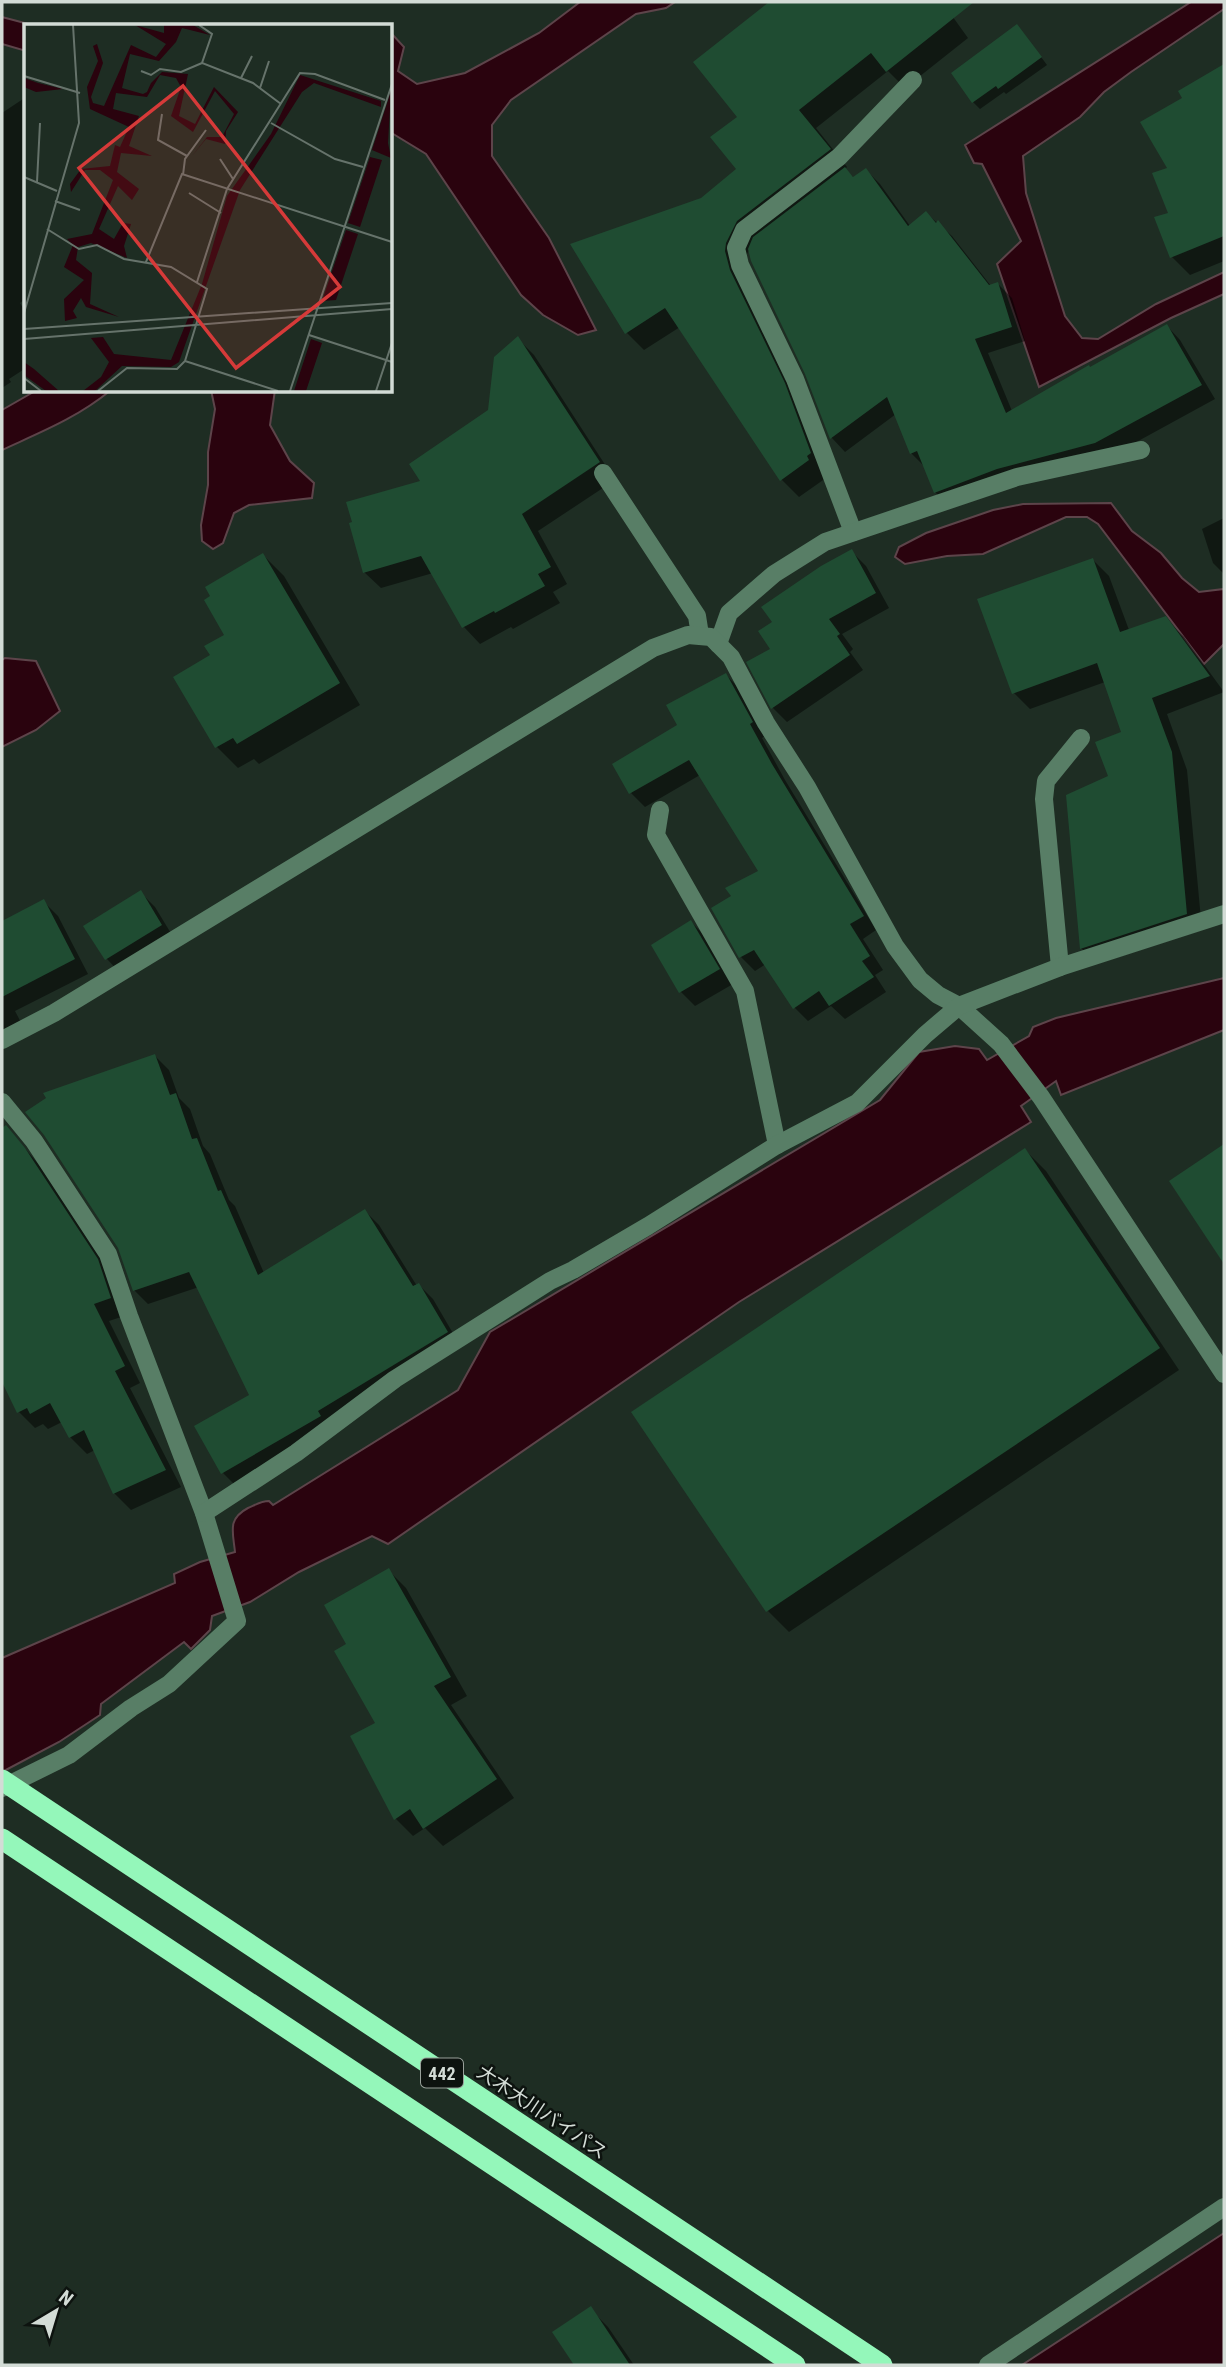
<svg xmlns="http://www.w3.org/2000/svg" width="1226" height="2367" font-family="'Roboto Condensed','Noto Sans JP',sans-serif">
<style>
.water{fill:#2a030e;stroke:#5d444a;stroke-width:2}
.shadow{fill:#0007}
.building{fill:#1f4c32}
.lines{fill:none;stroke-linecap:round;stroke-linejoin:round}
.minor{stroke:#587e66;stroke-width:18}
.highway{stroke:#94f7ba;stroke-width:21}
.labels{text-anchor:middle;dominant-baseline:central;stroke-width:5;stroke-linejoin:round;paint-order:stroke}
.shield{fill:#0d130f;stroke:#98a09a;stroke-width:2}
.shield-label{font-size:18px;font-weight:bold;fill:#d3dcd6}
.street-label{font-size:19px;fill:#d3dcd6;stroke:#0d130f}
.inset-road{fill:none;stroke:#66736b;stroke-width:2}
.view{fill:#d63a39;fill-opacity:0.15;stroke:#d63a39;stroke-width:3.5}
.inset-edge{fill:none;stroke:#d3dcd6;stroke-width:3.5}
</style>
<rect width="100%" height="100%" fill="#1e2d23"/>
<g class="water">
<polygon points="580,2 675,2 666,8 636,14 511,100 492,125 492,156 549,238 596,330 578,335 543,315 521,295 426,154 390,132 390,35 392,34 404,47 398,71 417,84 465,73 539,33"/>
<polygon points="1191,2 1224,2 1224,9 1131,72 1104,92 1080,117 1023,156 1026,193 1065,316 1082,338 1098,339 1156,304 1224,272 1224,294 1171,318 1039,387 997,264 1021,241 982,164 974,163 965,145"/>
<polygon points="2,17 36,26 26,26 26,51 2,44"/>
<path d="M37,390H111C77,418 41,432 2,450V410Z"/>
<polygon points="211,390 275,390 270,425 290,461 314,483 312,498 249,505 234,513 223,543 213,549 202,541 201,525 208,485 208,452 215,409"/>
<polygon points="1111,503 1132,531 1161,553 1182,578 1199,592 1224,589 1224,644 1204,664 1098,524 1087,517 1066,517 983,554 947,556 905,564 895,557 899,547 926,533 993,510 1023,504"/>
<polygon points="5,658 36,661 60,711 36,730 2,747 2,660"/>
<path d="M1224,978V1030L1061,1095L1056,1081L1021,1106L1031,1122L739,1302L388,1544L372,1536L299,1572L250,1602L212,1616L210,1630L191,1649L184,1642L101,1704L100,1715L59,1742L2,1772V1658L175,1583L174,1574L200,1562L235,1552C233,1532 227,1519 248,1508C255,1505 261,1501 269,1501L273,1505L458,1390L490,1332L880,1100L919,1052L955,1046L979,1049L987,1060L1029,1036L1033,1027L1056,1018Z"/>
<polygon points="1224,2233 1224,2365 1022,2365"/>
</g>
<g class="shadow">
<polygon points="772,2 965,2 950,13 968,38 905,88 888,71 816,128 847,167 845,169 854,178 866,170 880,184 910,226 926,213 952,236 991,286 998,284 1012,298 1025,341 988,353 1012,411 1167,326 1180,340 1215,399 1109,457 949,506 935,492 925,467 911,453 896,414 845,452 832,438 807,373 750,248 743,262 802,403 826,478 799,497 782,480 680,327 644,350 627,333 701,199 739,169 739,117 695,62"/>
<polygon points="1024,34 1047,65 1006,94 1004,92 980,109 973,102"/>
<polygon points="1224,66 1224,261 1190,275 1172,257 1169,168 1185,98 1180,91"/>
<polygon points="26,97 26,298 20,303 26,313 26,368 9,379 11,382 2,388 2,113"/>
<polygon points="518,339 534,355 615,480 538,531 567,584 553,592 560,603 513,629 511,627 480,644 464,627 433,573 381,588 364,572 423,482 490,411"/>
<polygon points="1224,518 1224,574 1213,563 1202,529"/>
<polygon points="851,551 866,566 889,608 842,634 853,649 850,652 863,670 787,722 773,708 749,662 773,649 775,622"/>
<polygon points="263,555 284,576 360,705 259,764 254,759 238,768 217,747 212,656 227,635"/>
<polygon points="1093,560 1109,576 1129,630 1168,621 1184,637 1224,692 1167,714 1187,770 1202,930 1097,964 1081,948 1110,777 1123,732 1105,682 1030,709 1014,693"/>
<polygon points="726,675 740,689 765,736 762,738 785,780 876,930 863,939 883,970 875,975 886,992 845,1019 831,1006 808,1021 794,1007 766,964 755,971 741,957 733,897 760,872 700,775 645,807 631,793 680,726"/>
<polygon points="140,892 155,907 175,940 121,974 107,959 85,926"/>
<polygon points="44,902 58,916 88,974 15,1011 27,1034 2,1048 2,923"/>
<polygon points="691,922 706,937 733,984 695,1006 681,992 653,945"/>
<polygon points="155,1056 169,1070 179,1098 190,1109 203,1146 210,1154 229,1200 235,1206 264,1273 365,1211 379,1225 417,1286 419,1285 433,1299 461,1347 237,1487 223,1473 251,1396 199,1287 148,1304 134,1290"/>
<polygon points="6,1127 41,1167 114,1278 127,1315 109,1321 140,1383 130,1388 181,1487 131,1510 114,1493 95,1450 87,1454 70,1437 62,1422 48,1429 43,1424 35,1428 19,1412 2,1379 6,1374 2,1368 2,1130"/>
<polygon points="1224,1146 1224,1262 1171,1181"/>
<polygon points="1025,1150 1046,1171 1179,1370 789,1632 768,1611"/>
<polygon points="388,1570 406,1588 467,1696 451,1705 514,1798 443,1846 425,1828 413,1836 396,1819 378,1724 348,1644"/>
<polygon points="590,2309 608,2327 634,2365 576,2365 554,2332"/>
</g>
<g class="building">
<polygon points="769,2 974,2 886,72 871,53 799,110 831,149 737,221 726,243 725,251 730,270 785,383 811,453 807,456 809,460 780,481 665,308 625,334 570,244 701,198 736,169 710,137 737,117 693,62"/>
<polygon points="1017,24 1042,57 998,89 996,86 972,103 951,73"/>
<polygon points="1224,64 1224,236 1170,258 1154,217 1168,213 1152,173 1167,168 1140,122 1182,98 1178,91"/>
<polygon points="845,167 853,177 866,168 908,226 926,211 936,223 938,220 989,285 998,282 1012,327 975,339 1006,413 1089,365 1090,367 1167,324 1202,385 1095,443 997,469 934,493 917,451 910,454 887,397 830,439 805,374 751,261 748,249 753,237"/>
<polygon points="518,336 600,462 522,514 551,567 538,574 545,586 495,613 494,611 462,628 421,556 363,573 349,523 352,522 346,502 420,481 409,464 488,410 494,357"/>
<polygon points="852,549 876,593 829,619 840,634 837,636 850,655 771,709 746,662 770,649 758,631 772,622 761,607 821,566"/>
<polygon points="263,553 340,683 237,744 233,738 215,748 173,677 210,655 204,646 224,635 204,600 210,596 205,587"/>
<polygon points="1093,558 1120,632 1166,616 1210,676 1152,698 1172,752 1187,914 1080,949 1066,795 1108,776 1095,742 1121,732 1097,663 1012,694 977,599"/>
<polygon points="726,673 753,722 750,724 772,764 864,916 850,924 870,956 862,961 874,977 829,1006 819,991 793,1009 754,950 739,958 711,908 731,896 725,888 758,871 689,760 629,794 612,764 677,725 666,705"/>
<polygon points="141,890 162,925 105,960 83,926"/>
<polygon points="44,899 75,959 2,997 2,921"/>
<polygon points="691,920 720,969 679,993 651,945"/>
<polygon points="155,1054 170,1095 176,1093 192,1139 197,1138 218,1191 221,1190 258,1275 365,1209 413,1286 419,1283 448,1332 318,1411 321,1416 221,1474 194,1426 249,1395 189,1272 133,1291 118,1248 44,1135 25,1112 46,1098 43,1093"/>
<polygon points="6,1125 25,1148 98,1259 111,1298 94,1304 125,1366 115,1371 166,1470 113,1494 84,1430 69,1438 50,1403 30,1414 27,1408 17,1413 2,1382 2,1128"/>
<polygon points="1224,1144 1224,1264 1169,1181"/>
<polygon points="1025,1148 1160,1348 766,1612 631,1412"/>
<polygon points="389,1568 451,1677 434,1686 497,1779 423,1829 410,1809 394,1820 350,1736 375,1723 334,1651 346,1644 324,1605"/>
<polygon points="591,2306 630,2365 574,2365 552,2332"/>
</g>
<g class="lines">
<g class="minor">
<polyline points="603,473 697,616 700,635"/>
<polyline points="853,532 795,379 740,265 736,248 744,230 839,157 913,80"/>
<polyline points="718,644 729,613 774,574 825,542 1017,477 1141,450"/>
<polyline points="660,810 656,835 745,991 777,1145"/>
<polyline points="1060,967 1044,799 1046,781 1081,738"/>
<polyline points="2,1040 54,1013 653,648 688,635 711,637 731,657 766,723 807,787 895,946 920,980 938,995 959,1006 1001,1044 1041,1097 1224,1374"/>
<polyline points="2,1102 34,1141 108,1254 129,1316 204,1513 237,1621 169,1684 131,1708 69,1755 2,1788"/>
<polyline points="204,1513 296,1453 395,1379 550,1281 573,1270 648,1226 777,1145 857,1103 925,1035 959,1006 1060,967 1224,914"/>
<polyline points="988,2365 1224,2207"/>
</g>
<g class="highway">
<polyline points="2,1780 882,2365"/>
<polyline points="2,1839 795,2365"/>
</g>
</g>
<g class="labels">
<rect class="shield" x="421" y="2058.5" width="42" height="29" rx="5"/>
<g class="shield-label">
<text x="442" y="2073">442</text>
</g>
<g class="street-label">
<text transform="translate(542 2112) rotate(34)">大木大川バイパス</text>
</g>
</g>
<g transform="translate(24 24)">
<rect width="368" height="368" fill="#1e2d23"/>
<path d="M111,1L140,9V1H169L186,11L158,4L152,18L135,37L106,30L98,64L119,70L123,68L127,59L138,48L164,50L155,92L171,100L190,63L214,88L202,107L201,120L182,115L168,132L183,113H198L210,90L191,67L169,108L147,92L157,63L152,54L136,51L123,73L92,69L89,85L115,92L105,122L128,132L97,129L93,148L115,165L108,176L94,162L75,205L90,215L99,199L107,200L100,222L103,234L67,219L54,223L52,236L68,249L66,280L95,293L62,283L57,274L49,287L53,294L41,297L40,275L60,256L40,243L49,221L43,215L68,210L89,156L76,146H61L47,168L46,160L57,145L86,142L91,121L96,123L105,103L66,85L63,63L74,37L69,22L73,20L79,39L67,73L69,79L80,82L107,21L132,33L142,20ZM276,51L357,77V83L290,59L278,68L216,166L155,338L147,343L98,342L71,367H59L77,353L85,338L67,314L79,313L90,330L147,336L178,260L203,172L247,110ZM0,54L14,59L39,65L12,68L0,63ZM367,67L364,119L367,134L348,126ZM346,133L358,136L336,203L324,199ZM322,206L334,210L312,276L298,277ZM287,315L298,319L282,367H270ZM0,338L10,345L35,367H22L0,351Z" fill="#2a030e"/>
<path class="inset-road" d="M175,1L188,10L178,39L229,59L257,80M117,47L127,51L136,45L157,48L178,39M0,52L56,69M217,54L228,32M236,64L245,37M138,90L134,116L163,132M247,99L311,135L339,143M196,135L209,155M159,151L161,135L182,106M0,153L33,167M13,158L16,99M165,169L197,189M31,177L56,186M23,205L55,225L73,221L100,235L147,243L183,265L161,337L153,345L103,344L74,367M122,238L158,150L368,218M173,258L203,165L276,49L291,50L361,76M0,289L55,99L49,1M0,305L368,279M285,311L368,338M0,315L368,285M161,337L254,367M0,354L17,367M266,367L368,60M352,367L368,319"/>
<path class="view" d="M159,62L316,263L212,344L55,144Z"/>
<rect width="368" height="368" class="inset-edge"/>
</g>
<rect width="1226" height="2367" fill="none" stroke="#d3dcd6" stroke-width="7"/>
<g transform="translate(56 2311) rotate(38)" stroke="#0d130f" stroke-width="5" paint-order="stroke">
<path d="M0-5L12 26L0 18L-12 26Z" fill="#d3dcd6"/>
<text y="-10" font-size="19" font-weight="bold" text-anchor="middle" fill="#d3dcd6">N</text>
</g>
</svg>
